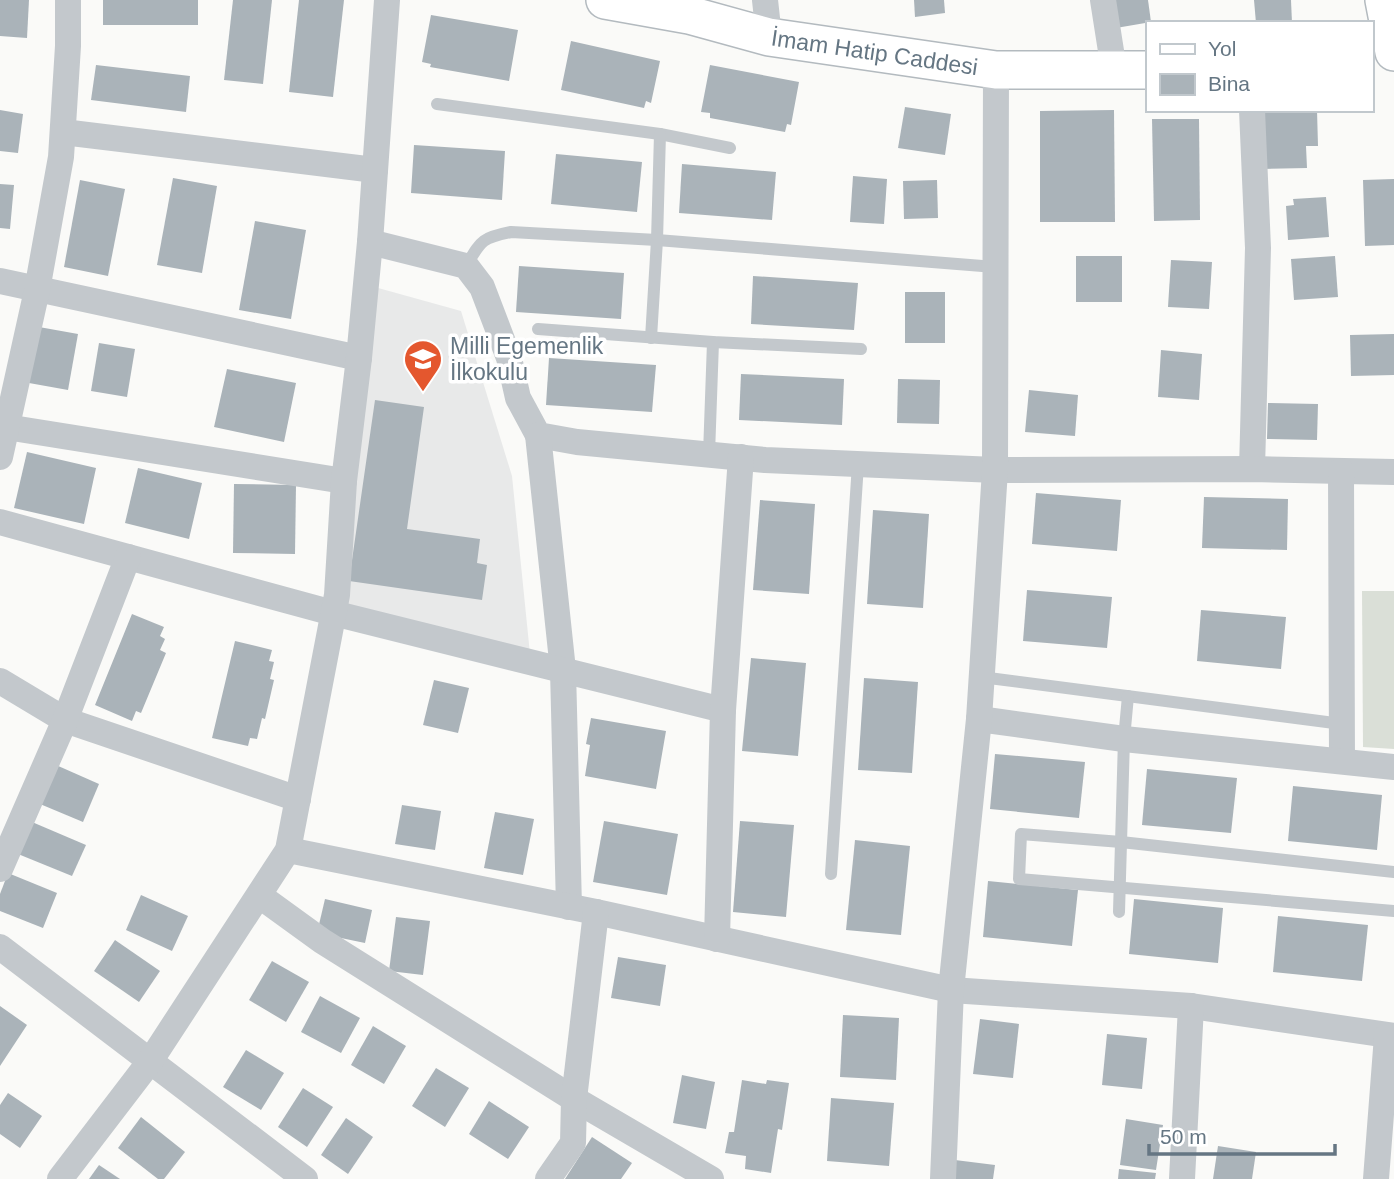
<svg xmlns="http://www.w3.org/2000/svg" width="1394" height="1179" font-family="Helvetica,sans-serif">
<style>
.built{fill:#e8e9e9}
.green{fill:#dadfd7}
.building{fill:#aab3b9}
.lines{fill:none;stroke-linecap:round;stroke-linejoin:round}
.secondary-casing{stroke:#b3babf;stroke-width:40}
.lane{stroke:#c3c8cc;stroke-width:12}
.street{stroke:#c3c8cc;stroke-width:26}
.secondary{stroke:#fff;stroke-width:37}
.labels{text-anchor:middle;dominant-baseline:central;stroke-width:7;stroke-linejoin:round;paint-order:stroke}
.street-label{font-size:23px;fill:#657683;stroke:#fff}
.poi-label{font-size:23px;fill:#657683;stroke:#fff;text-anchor:start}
</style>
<rect width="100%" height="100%" fill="#fafaf8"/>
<polygon class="built" points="371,286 461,311 512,476 530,654 338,605"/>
<polygon class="green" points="1362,591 1394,591 1394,749 1363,747"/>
<g class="building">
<polygon points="0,0 29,0 27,38 0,36"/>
<rect x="103" y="0" width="95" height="25"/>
<polygon points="233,0 272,0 263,84 224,80"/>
<polygon points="299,0 344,0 333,97 289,92"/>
<polygon points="914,0 944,0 945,13 915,17"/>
<polygon points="1111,0 1148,0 1151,22 1116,28"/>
<polygon points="1254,0 1291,0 1292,23 1256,23"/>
<polygon points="431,15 518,30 509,81 430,67 431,64 422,62"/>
<polygon points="571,41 660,61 651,103 646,101 644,108 561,90"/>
<polygon points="96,65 190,76 186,112 91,100"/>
<polygon points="710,65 799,82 791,125 787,124 785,132 710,118 710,113 701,112"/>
<polygon points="905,107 951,114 945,155 898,148"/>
<polygon points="0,110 23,114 18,153 0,151"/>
<polygon points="1114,110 1115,222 1040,222 1040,111"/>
<polygon points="1259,110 1317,110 1318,146 1306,146 1307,168 1262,169"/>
<polygon points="1152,119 1199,119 1200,220 1154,221"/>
<polygon points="414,145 505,151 502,200 411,193"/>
<polygon points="556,154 642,162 637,212 551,204"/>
<polygon points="682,164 776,172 772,220 679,213"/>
<polygon points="853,176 887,179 884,224 850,222"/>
<polygon points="173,178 217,186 202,273 157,265"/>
<polygon points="1394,179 1394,245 1365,246 1363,180"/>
<polygon points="80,180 125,189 108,276 64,267"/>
<polygon points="937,180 938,218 904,219 903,181"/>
<polygon points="0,184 14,185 10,229 0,228"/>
<polygon points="1326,197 1329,237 1288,240 1286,206 1294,205 1293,199"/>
<polygon points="255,221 306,230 291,319 239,310"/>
<rect x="1076" y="256" width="46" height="46"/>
<polygon points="1335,256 1338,297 1294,300 1291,259"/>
<polygon points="1171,260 1212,262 1209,309 1168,307"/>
<polygon points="519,266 624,273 621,319 516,312"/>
<polygon points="753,276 858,283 854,330 751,324"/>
<rect x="905" y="292" width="40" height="51"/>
<polygon points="39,327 78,334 68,390 29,383"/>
<polygon points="1394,334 1394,375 1351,376 1350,335"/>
<polygon points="99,343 135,349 127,397 91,391"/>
<polygon points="1161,350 1202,354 1199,400 1158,397"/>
<polygon points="549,358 656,365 652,412 546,405"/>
<polygon points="227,369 296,383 284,442 214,427"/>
<polygon points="741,374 844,379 842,425 739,420"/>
<polygon points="898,379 940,380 939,424 897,423"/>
<polygon points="1029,390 1078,395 1075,436 1025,432"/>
<polygon points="375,400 424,407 407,529 480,539 477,563 487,565 482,600 349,581"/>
<polygon points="1268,403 1318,404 1317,440 1267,439"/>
<polygon points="27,452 96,468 84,524 14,508"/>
<polygon points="138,468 202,483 189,539 125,523"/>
<polygon points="234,484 296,485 295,554 233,553"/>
<polygon points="1036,493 1121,500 1117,551 1032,544"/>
<polygon points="1204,497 1288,499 1287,550 1202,548"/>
<polygon points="760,500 815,504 809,594 753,590"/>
<polygon points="873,510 929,514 923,608 867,604"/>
<polygon points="1027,590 1112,597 1107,648 1023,641"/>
<polygon points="1201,610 1286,617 1281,669 1197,661"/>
<polygon points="132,614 164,627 160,636 165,639 160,650 166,653 141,713 136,711 132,721 95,705"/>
<polygon points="235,641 272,650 269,661 274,662 270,679 274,680 265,719 262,718 257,739 250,738 248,746 212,738"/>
<polygon points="751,658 806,663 798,756 742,751"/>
<polygon points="864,678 918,682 912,773 858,770"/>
<polygon points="434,680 469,688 458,733 423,725"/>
<polygon points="591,718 666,731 656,789 585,776 590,745 586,744"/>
<polygon points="995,754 1085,762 1079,818 990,809"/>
<polygon points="56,765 99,784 83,822 40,804"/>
<polygon points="1147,769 1237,778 1231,833 1142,825"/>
<polygon points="1293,786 1382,795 1377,850 1288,841"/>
<polygon points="402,805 441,811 435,850 395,844"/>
<polygon points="495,812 534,819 523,875 484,868"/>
<polygon points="604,821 678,834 667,895 593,882"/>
<polygon points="740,821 794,825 786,917 733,912"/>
<polygon points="32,822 86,845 72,876 18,854"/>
<polygon points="855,840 910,846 901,935 846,930"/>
<polygon points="8,873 57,893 43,928 0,911 0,894"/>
<polygon points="988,881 1078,890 1072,946 983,937"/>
<polygon points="141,895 188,916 172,951 126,930"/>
<polygon points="325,899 372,910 365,943 317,933"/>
<polygon points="1134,899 1223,908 1218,963 1129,954"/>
<polygon points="1278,916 1368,925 1362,981 1273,972"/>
<polygon points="396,917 430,921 423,975 389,971"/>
<polygon points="115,940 160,971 139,1002 94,971"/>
<polygon points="618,957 666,965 660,1006 611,998"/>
<polygon points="272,961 309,982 286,1022 249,1000"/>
<polygon points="320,996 360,1018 341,1053 301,1032"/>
<polygon points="0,1006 27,1025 0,1066"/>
<polygon points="843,1015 899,1018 896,1080 840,1077"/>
<polygon points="980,1019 1019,1024 1013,1078 973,1074"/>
<polygon points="373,1026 406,1046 384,1084 351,1065"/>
<polygon points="1107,1034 1147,1038 1142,1089 1102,1085"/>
<polygon points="246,1050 284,1073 261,1110 223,1087"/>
<polygon points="436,1068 469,1088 445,1127 412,1106"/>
<polygon points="682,1075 715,1082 706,1129 673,1123"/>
<polygon points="742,1080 766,1084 767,1080 789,1083 782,1130 778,1129 771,1173 745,1169 746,1156 725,1153 729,1132 734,1132"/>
<polygon points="303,1088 333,1107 307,1147 278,1127"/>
<polygon points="8,1093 42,1116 20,1148 0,1134 0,1105"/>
<polygon points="831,1098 894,1103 889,1166 827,1161"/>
<polygon points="489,1101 529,1127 508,1159 469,1134"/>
<polygon points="141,1117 185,1152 164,1179 158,1179 118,1148"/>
<polygon points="346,1118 373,1137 348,1174 321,1155"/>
<polygon points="1126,1119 1163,1125 1156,1170 1120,1165"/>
<polygon points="592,1137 632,1163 621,1179 565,1179"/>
<polygon points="1218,1146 1256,1152 1252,1179 1213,1179"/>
<polygon points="955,1160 995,1165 993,1179 953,1179"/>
<polygon points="99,1165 120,1179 89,1179"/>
<polygon points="1119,1169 1156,1173 1155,1179 1118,1179"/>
</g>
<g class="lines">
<defs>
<g id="secondary">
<path id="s1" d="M605,0L689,15L769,37L996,70H1147"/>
<polyline points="1384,0 1394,52"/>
</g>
</defs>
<use href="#secondary" class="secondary-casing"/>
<g class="lane">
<polyline points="437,104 660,134 730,148"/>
<path d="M466,266C481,241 481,238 511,232L657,240L995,267"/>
<polyline points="538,329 713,342 861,349"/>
<polyline points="651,338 657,240 660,134"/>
<polyline points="709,454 713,342"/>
<polyline points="981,677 1342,724"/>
<polyline points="1394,872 1121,842 1021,834 1019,879 1394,911"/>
<polyline points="831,874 858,464"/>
<polyline points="1119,912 1124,739 1128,696"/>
</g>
<g class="street">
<polyline points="765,0 769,37"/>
<polyline points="1103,0 1114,70"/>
<polyline points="1252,110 1258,248 1252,469"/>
<polyline points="63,132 375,170"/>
<polyline points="370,242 466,266 482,287 509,358 518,398 538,435 577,442 765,460 995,470 1252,469 1394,472"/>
<polyline points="0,281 359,358"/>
<polyline points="6,427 344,481"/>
<polyline points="538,435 563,670 569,907"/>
<polyline points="0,457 37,290 61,157 68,46 68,0"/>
<polyline points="1341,471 1342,761"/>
<polyline points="0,522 333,613 723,710"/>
<polyline points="0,681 65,720 298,799"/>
<polyline points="979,719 1124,739 1394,767"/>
<polyline points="288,850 596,912 951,990 1191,1006 1394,1036"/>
<polyline points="0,869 65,720 128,557"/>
<polyline points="260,896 322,941 574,1099 711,1179"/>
<polyline points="717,939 723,710 741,457"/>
<polyline points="0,947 305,1179"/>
<polyline points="60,1179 151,1060 288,850 337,595 344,481 359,358 370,242 387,0"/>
<polyline points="548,1179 573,1143 574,1099 596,912"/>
<polyline points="943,1179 951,990 979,719 995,470 996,70"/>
<polyline points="1182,1179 1191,1006"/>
<polyline points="1376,1179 1387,1036"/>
</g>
<use href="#secondary" class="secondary"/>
</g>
<defs>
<symbol id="school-pin" viewBox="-11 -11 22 30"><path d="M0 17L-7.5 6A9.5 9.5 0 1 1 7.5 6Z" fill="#e4572e" stroke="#fff"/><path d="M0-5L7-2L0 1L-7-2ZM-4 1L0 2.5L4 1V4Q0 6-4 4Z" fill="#fff"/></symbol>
</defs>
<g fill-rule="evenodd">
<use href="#school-pin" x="401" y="337" width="44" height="60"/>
</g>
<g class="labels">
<g class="street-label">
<text stroke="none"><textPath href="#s1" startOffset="275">İmam Hatip Caddesi</textPath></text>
</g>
<g class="poi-label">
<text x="450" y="346">Milli Egemenlik<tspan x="450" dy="26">İlkokulu</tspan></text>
</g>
</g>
<rect x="1146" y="21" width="228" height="91" fill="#ffffff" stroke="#c1c8cd" stroke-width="2"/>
<rect x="1160" y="44" width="35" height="10" fill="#ffffff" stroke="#c1c8cd" stroke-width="2"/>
<text x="1208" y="56" font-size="21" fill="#657683">Yol</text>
<rect x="1160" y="74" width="35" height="21" fill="#aab3b9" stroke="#c1c8cd" stroke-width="2"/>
<text x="1208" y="91" font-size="21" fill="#657683">Bina</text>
<path d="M1149 1144v10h186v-10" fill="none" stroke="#657683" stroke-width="3.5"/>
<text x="1160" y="1144" font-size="21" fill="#657683" stroke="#ffffff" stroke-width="5" paint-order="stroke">50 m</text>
</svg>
